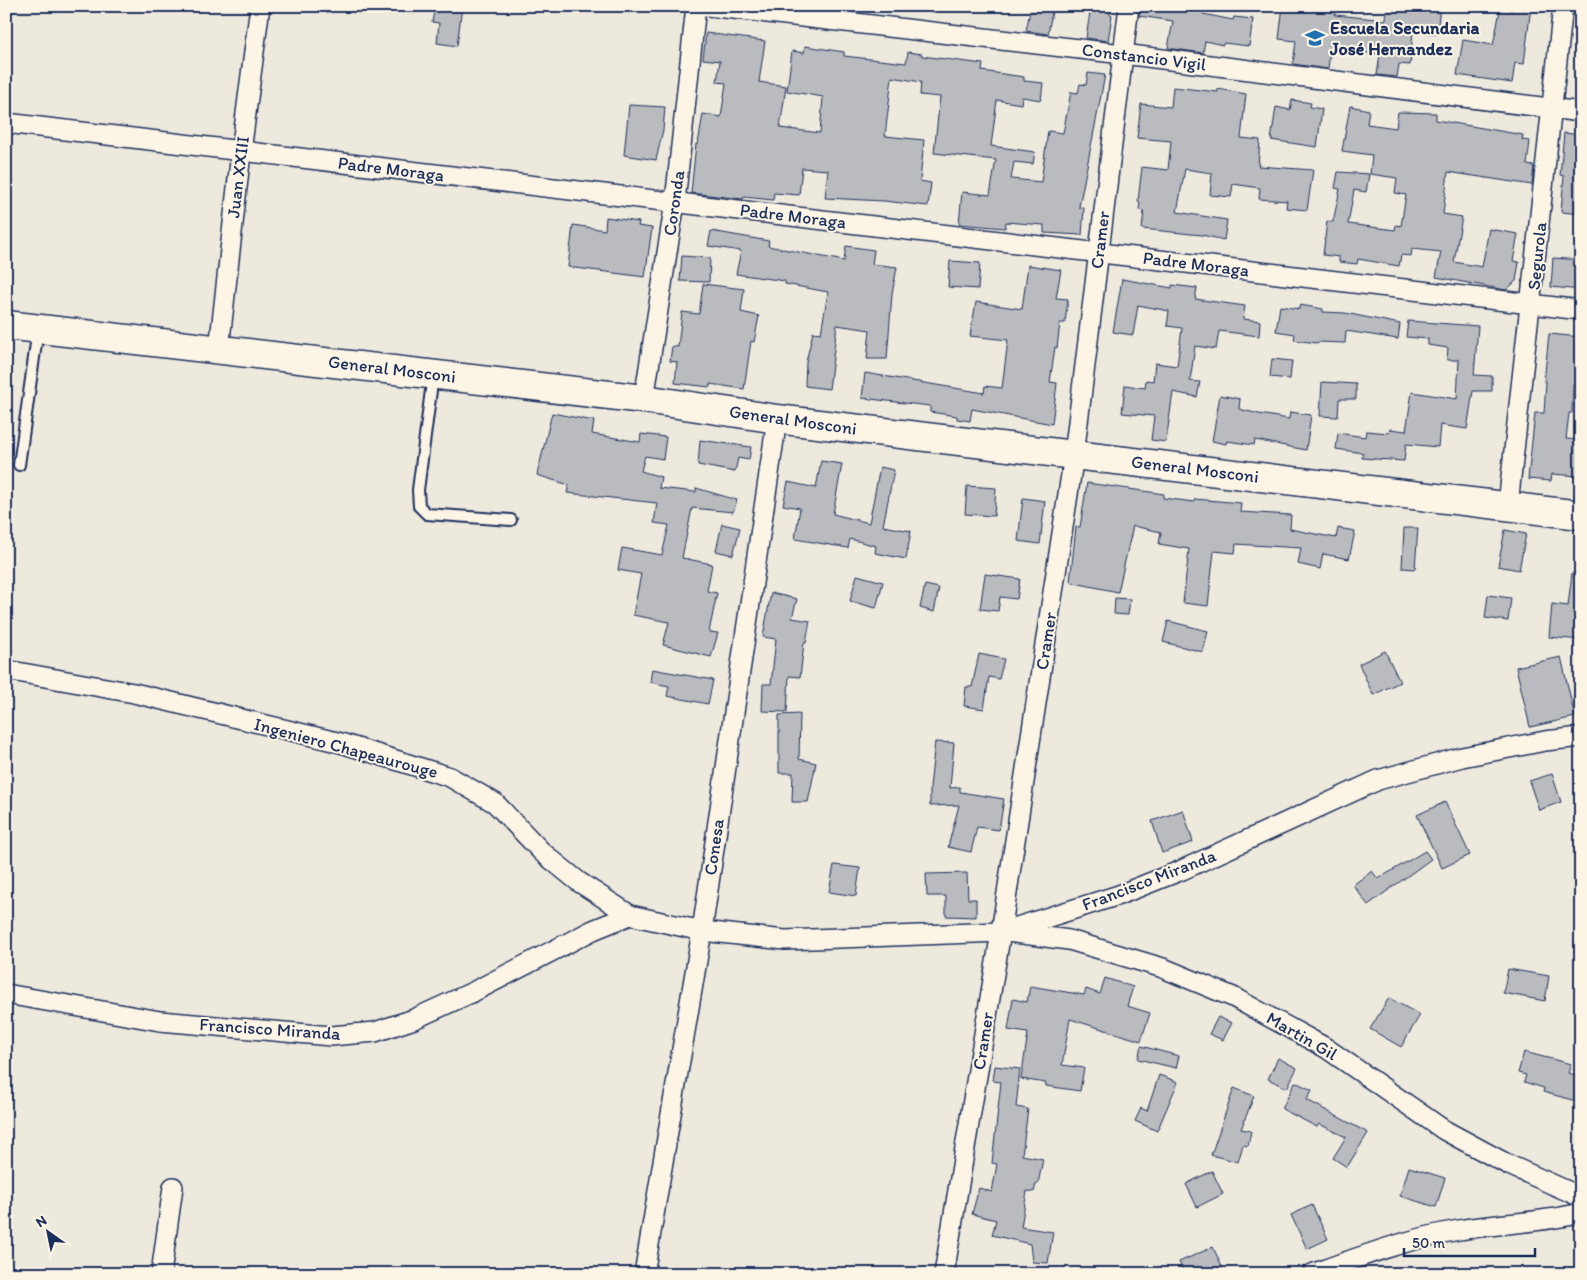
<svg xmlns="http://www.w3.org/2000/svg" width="1587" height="1280" font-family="Itim,sans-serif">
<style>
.building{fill:#babbbe;stroke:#1b2f5e}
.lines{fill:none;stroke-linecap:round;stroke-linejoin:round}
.lane-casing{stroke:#1b2f5e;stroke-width:14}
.street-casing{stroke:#1b2f5e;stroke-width:22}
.secondary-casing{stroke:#1b2f5e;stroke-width:31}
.lane{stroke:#fcf5e5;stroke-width:10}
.street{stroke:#fcf5e5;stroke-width:19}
.secondary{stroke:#fcf5e5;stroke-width:28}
.labels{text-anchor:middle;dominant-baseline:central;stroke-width:4;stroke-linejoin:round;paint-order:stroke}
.poi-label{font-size:18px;font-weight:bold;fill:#1b2f5e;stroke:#fcf5e5;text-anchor:start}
.street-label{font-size:18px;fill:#1b2f5e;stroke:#fcf5e5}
</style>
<rect width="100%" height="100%" fill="#eee9dd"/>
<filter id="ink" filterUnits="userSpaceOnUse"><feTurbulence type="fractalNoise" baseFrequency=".02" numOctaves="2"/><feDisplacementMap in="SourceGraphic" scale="10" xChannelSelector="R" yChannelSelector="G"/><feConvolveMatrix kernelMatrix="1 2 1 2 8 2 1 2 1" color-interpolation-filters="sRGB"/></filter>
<g filter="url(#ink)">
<g class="building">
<polygon points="435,6 462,6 457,46 437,43 439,23 432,22"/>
<polygon points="1031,6 1053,6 1048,34 1026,31"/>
<polygon points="1091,6 1110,6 1110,15 1112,15 1108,41 1086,38"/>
<polygon points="1140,6 1204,6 1203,14 1233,20 1234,17 1253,19 1249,46 1224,43 1223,45 1205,41 1203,53 1168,48 1173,21 1139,16"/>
<polygon points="1283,6 1336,6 1335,15 1386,20 1387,6 1440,6 1437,34 1413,31 1410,65 1399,64 1397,77 1377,75 1380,54 1330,50 1328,69 1293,64 1296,41 1279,39"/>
<polygon points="1501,6 1510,6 1511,11 1511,6 1531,6 1524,64 1515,63 1512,83 1457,75 1463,40 1493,45"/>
<polygon points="706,33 765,41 759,82 786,86 780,128 820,133 823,97 787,91 792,51 804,53 805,46 844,52 844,56 906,63 908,52 922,54 922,56 983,64 982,71 1024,77 1024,81 1043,83 1041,100 1022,97 1021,104 997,100 991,146 1035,152 1033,164 1014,162 1011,179 1041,182 1048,131 1063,133 1071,92 1078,93 1080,84 1086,85 1088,73 1105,75 1079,207 1084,208 1082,235 1044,233 1044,225 1006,222 1005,228 959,224 962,192 990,195 996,160 934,153 940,97 920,95 921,82 892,77 885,136 924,140 920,181 931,183 928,206 884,201 825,198 828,170 802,168 799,195 774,193 773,200 744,197 743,199 691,193 696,144 698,144 703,114 721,117 726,83 717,82 720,61 703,59"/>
<polygon points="1173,87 1218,92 1218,89 1246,94 1241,138 1260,140 1258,166 1313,170 1307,210 1286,208 1287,201 1259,199 1260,188 1233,184 1231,197 1210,195 1212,173 1185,169 1177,212 1227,220 1224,240 1202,235 1142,229 1144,211 1139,210 1140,202 1138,201 1142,167 1168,170 1171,141 1137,138 1141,104 1171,107"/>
<polygon points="1292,100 1311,103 1310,107 1322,109 1317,147 1271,140 1276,107 1290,110"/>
<polygon points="629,105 665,107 663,130 656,160 624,155"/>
<polygon points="1350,106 1369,110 1367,124 1396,128 1398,112 1436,113 1436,120 1523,135 1522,140 1530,141 1527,165 1534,166 1532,185 1448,172 1443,214 1462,217 1454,262 1482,267 1489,229 1518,234 1513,261 1519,262 1516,281 1506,290 1436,277 1441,252 1412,249 1411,256 1401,255 1399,266 1358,259 1357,264 1339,262 1339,257 1323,255 1327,221 1333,222 1340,189 1335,188 1338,172 1369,174 1366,192 1354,190 1348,224 1395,230 1396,225 1401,226 1406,195 1395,193 1397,178 1370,174 1372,155 1342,151"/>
<polygon points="1564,133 1581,135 1581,214 1561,212 1564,176 1560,175"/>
<polygon points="606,217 639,222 638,226 652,228 645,277 568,267 573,225 605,230"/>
<polygon points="711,231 769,241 768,246 844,261 846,246 874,250 872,264 897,267 892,294 887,359 867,359 870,330 837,325 829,389 805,386 806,362 813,332 821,333 828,292 785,284 785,281 736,274 741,251 708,246"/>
<polygon points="682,256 710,258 709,282 680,281"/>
<polygon points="1553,258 1581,260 1581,290 1551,287"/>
<polygon points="950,261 980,263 978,289 948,287"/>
<polygon points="1028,265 1061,270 1056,298 1068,299 1065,323 1060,323 1057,348 1055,347 1050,382 1057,383 1052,424 972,409 970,421 957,419 957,416 930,412 930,406 862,398 865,373 984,393 985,386 1002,388 1008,340 970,336 976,302 1022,309"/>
<polygon points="1122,279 1172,288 1172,285 1197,288 1195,299 1245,306 1243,319 1260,321 1259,336 1219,331 1216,349 1195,346 1190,381 1200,382 1197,397 1173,392 1166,442 1151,440 1154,416 1122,413 1125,385 1145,388 1146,380 1153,381 1155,363 1177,366 1182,328 1167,326 1169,311 1138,305 1133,335 1113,332"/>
<polygon points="703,284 744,289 741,312 759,316 754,342 751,341 744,389 710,384 710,387 675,383 677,362 670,361 672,346 678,347 682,312 699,314"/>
<polygon points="1300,305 1323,309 1323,312 1345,313 1400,324 1398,339 1346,331 1345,343 1318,342 1317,343 1294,340 1295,334 1276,331 1280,306 1299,309"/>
<polygon points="1408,321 1478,326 1474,375 1492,376 1492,391 1473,391 1467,429 1440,425 1438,447 1406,444 1404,461 1362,458 1363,453 1336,449 1338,433 1365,437 1366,431 1389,433 1390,429 1406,431 1412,392 1457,399 1459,360 1447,360 1448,348 1428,345 1428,339 1406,337"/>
<polygon points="1549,334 1581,337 1581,384 1573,384 1572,413 1569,413 1566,439 1581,440 1579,476 1552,474 1551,481 1528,479 1535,413 1544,413 1546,382 1544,382"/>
<polygon points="1272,359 1292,361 1290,379 1270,377"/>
<polygon points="1322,382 1356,384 1356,399 1339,399 1338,417 1320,416"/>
<polygon points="1220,395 1240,399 1239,409 1259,414 1289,419 1290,412 1311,415 1306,450 1255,440 1254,445 1227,441 1226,444 1212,441"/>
<polygon points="552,413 594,421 592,434 640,442 641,434 666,437 663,459 645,456 641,471 661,477 659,488 696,492 696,488 737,500 733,512 692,508 682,558 712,564 707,591 717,593 709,632 718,633 711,657 663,645 669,622 633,615 641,574 618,570 622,548 662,555 669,525 654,523 657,503 567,493 569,485 537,475"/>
<polygon points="700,440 751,447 749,460 738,458 735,472 698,465"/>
<polygon points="821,461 842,464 833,514 869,523 880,467 894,470 883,526 911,531 906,559 875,553 876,546 850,539 848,548 795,539 800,508 783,505 788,482 816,488"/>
<polygon points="1087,483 1164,494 1163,498 1194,502 1195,499 1241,503 1240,512 1291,515 1290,529 1336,538 1338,528 1355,531 1349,559 1323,554 1320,569 1298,564 1301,548 1236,544 1235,553 1214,551 1208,606 1183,603 1189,549 1159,544 1161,532 1133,526 1118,592 1070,582 1076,527 1080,527"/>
<polygon points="967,486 996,488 994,516 965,514"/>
<polygon points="1023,498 1045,501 1040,544 1018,541"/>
<polygon points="722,524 740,528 733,555 716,551"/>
<polygon points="1404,528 1418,528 1415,569 1402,568"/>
<polygon points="1505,530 1526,534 1519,570 1498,566"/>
<polygon points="1572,573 1581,573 1581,640 1549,637 1552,604 1568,606"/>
<polygon points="985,574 1020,579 1017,599 1000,597 998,611 980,609"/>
<polygon points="857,575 883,582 876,608 850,601"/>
<polygon points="925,585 939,588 934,612 920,608"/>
<polygon points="771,593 797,599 792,618 810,621 806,643 804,643 800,677 789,676 787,712 762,711 763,684 771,684 776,639 763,637"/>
<polygon points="1488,595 1511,598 1508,621 1485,618"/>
<polygon points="1115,598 1130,599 1128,615 1114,614"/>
<polygon points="1168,621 1208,631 1203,652 1163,642"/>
<polygon points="1385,651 1400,682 1373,695 1359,664"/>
<polygon points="979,654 1004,659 999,679 989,677 984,709 964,706 966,687 972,687"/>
<polygon points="1561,657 1575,717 1530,727 1516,667"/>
<polygon points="652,669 713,680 708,704 667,696 669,686 650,682"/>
<polygon points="800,714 799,759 816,763 808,802 792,802 793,773 779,773 779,715"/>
<polygon points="935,742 954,743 950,788 960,787 960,792 1004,799 999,830 977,827 971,852 948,847 959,805 930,806 930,788"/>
<polygon points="1552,774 1561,802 1539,810 1529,781"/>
<polygon points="1445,802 1470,855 1442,868 1417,815"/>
<polygon points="1183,810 1193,842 1162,853 1152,821"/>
<polygon points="1425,851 1431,859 1368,905 1353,885 1372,871 1378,879"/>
<polygon points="834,865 860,868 856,896 829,892"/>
<polygon points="967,873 968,899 976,899 976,917 946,916 946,896 927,896 926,874"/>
<polygon points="1508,969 1549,976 1545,1001 1503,993"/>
<polygon points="1105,978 1133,987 1127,1006 1150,1013 1141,1041 1070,1019 1062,1065 1084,1068 1080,1091 1046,1086 1046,1083 1021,1079 1028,1033 1008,1030 1013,999 1027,1002 1030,986 1084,995 1086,989 1100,994"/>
<polygon points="1389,998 1420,1015 1401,1047 1370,1029"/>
<polygon points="1218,1017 1232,1023 1223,1040 1209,1034"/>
<polygon points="1141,1046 1179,1056 1176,1068 1138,1059"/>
<polygon points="1524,1052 1571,1064 1568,1073 1581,1077 1576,1101 1543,1092 1544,1088 1524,1082 1526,1075 1518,1073"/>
<polygon points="1278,1058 1297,1068 1287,1088 1268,1079"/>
<polygon points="995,1066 1020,1069 1016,1107 1028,1109 1022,1155 1043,1159 1038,1184 1036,1184 1034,1192 1027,1191 1021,1227 1053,1232 1048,1263 1032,1262 1030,1244 992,1235 996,1220 972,1214 979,1188 992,1192 997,1164 992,1163 1001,1082 993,1081"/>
<polygon points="1159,1075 1178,1082 1157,1131 1135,1121 1141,1108 1147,1111"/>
<polygon points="1295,1082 1312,1090 1307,1100 1368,1133 1347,1167 1333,1158 1346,1137 1319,1124 1317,1127 1282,1109"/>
<polygon points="1234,1088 1254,1096 1241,1129 1251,1131 1248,1146 1243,1145 1238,1162 1211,1155"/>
<polygon points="1409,1167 1445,1178 1436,1207 1400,1196"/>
<polygon points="1212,1171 1223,1194 1197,1207 1186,1184"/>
<polygon points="1312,1205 1328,1239 1307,1249 1291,1215"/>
<polygon points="1213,1247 1225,1274 1185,1274 1179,1262"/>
</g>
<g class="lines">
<defs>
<g id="lane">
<polyline points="433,375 418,490 419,506 427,514 511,520"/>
<polyline points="19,465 38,329"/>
</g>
<g id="street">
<polyline points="707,6 1123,54 1581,112"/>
<polyline points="6,123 1581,310"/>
<polyline points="219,349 241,152 260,6"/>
<polyline points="644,399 675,202 696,6"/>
<polyline points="1508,505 1563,6"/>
<polyline points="6,670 134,693 341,743 450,777 495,803 542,852 579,882 630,915 702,931 785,940 1001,932 1119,895 1182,870 1378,780 1462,757 1545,741 1581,737"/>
<polyline points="1007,932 1069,940 1163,968 1233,997 1326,1048 1444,1130 1509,1165 1581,1197"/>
<polyline points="6,994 160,1021 331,1036 375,1032 414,1019 473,992 593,930 630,915"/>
<polyline points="161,1274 173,1187"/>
<polyline points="644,1274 702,931 777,419"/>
<polyline points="944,1274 1001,932 1074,455 1129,6"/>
<path d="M1312,1274C1359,1257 1410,1238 1459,1230C1500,1223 1541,1223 1581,1213"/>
</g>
<polyline id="secondary" points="6,325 644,399 777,419 1074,455 1581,515"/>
</defs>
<use href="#lane" class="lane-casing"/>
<use href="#street" class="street-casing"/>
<use href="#secondary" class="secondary-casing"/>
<use href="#lane" class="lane"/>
<use href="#street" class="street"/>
<use href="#secondary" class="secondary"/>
</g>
</g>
<defs>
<symbol id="school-bare" viewBox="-9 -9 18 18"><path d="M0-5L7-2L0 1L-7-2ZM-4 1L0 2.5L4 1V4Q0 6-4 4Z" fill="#1f6fb2" stroke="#fcf5e5" stroke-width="2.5" paint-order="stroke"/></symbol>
</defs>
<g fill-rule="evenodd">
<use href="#school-bare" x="1301" y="24" width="28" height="28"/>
</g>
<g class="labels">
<g class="poi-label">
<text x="1330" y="28">Escuela Secundaria<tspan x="1330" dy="21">José Hernandez</tspan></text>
</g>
<g class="street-label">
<text transform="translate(1144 57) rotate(7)">Constancio Vigil</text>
<text transform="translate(391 169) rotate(7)">Padre Moraga</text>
<text transform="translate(238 177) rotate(-83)">Juan XXIII</text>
<text transform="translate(674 203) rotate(-82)">Coronda</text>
<text transform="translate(793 216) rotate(7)">Padre Moraga</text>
<text transform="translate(1100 240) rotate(-83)">Cramer</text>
<text transform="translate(1537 256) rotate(-84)">Segurola</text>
<text transform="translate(1196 264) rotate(7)">Padre Moraga</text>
<text transform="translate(392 369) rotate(7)">General Mosconi</text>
<text transform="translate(793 420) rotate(8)">General Mosconi</text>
<text transform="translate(1195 469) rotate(7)">General Mosconi</text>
<text transform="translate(1046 641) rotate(-81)">Cramer</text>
<text transform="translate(346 748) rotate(15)">Ingeniero Chapeaurouge</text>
<text transform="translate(714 847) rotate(-82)">Conesa</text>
<text transform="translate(1149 880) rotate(-21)">Francisco Miranda</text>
<text transform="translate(270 1029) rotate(4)">Francisco Miranda</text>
<text transform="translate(1302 1036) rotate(30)">Martin Gil</text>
<text transform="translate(983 1041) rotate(-81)">Cramer</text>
</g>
</g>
<rect width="1587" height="1280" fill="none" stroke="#fcf5e5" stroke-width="25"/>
<rect x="12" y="12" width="1562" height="1255" fill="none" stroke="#1b2f5e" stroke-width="2" filter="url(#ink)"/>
<g transform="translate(48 1232) rotate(327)" stroke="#fcf5e5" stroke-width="4" paint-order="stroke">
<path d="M0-4L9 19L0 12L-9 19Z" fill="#1b2f5e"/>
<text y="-8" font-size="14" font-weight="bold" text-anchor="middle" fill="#1b2f5e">N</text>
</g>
<path d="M1404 1248v8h131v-8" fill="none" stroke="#1b2f5e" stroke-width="2.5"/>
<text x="1412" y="1248" font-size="15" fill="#1b2f5e" stroke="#fcf5e5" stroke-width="4" paint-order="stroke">50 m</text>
</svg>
